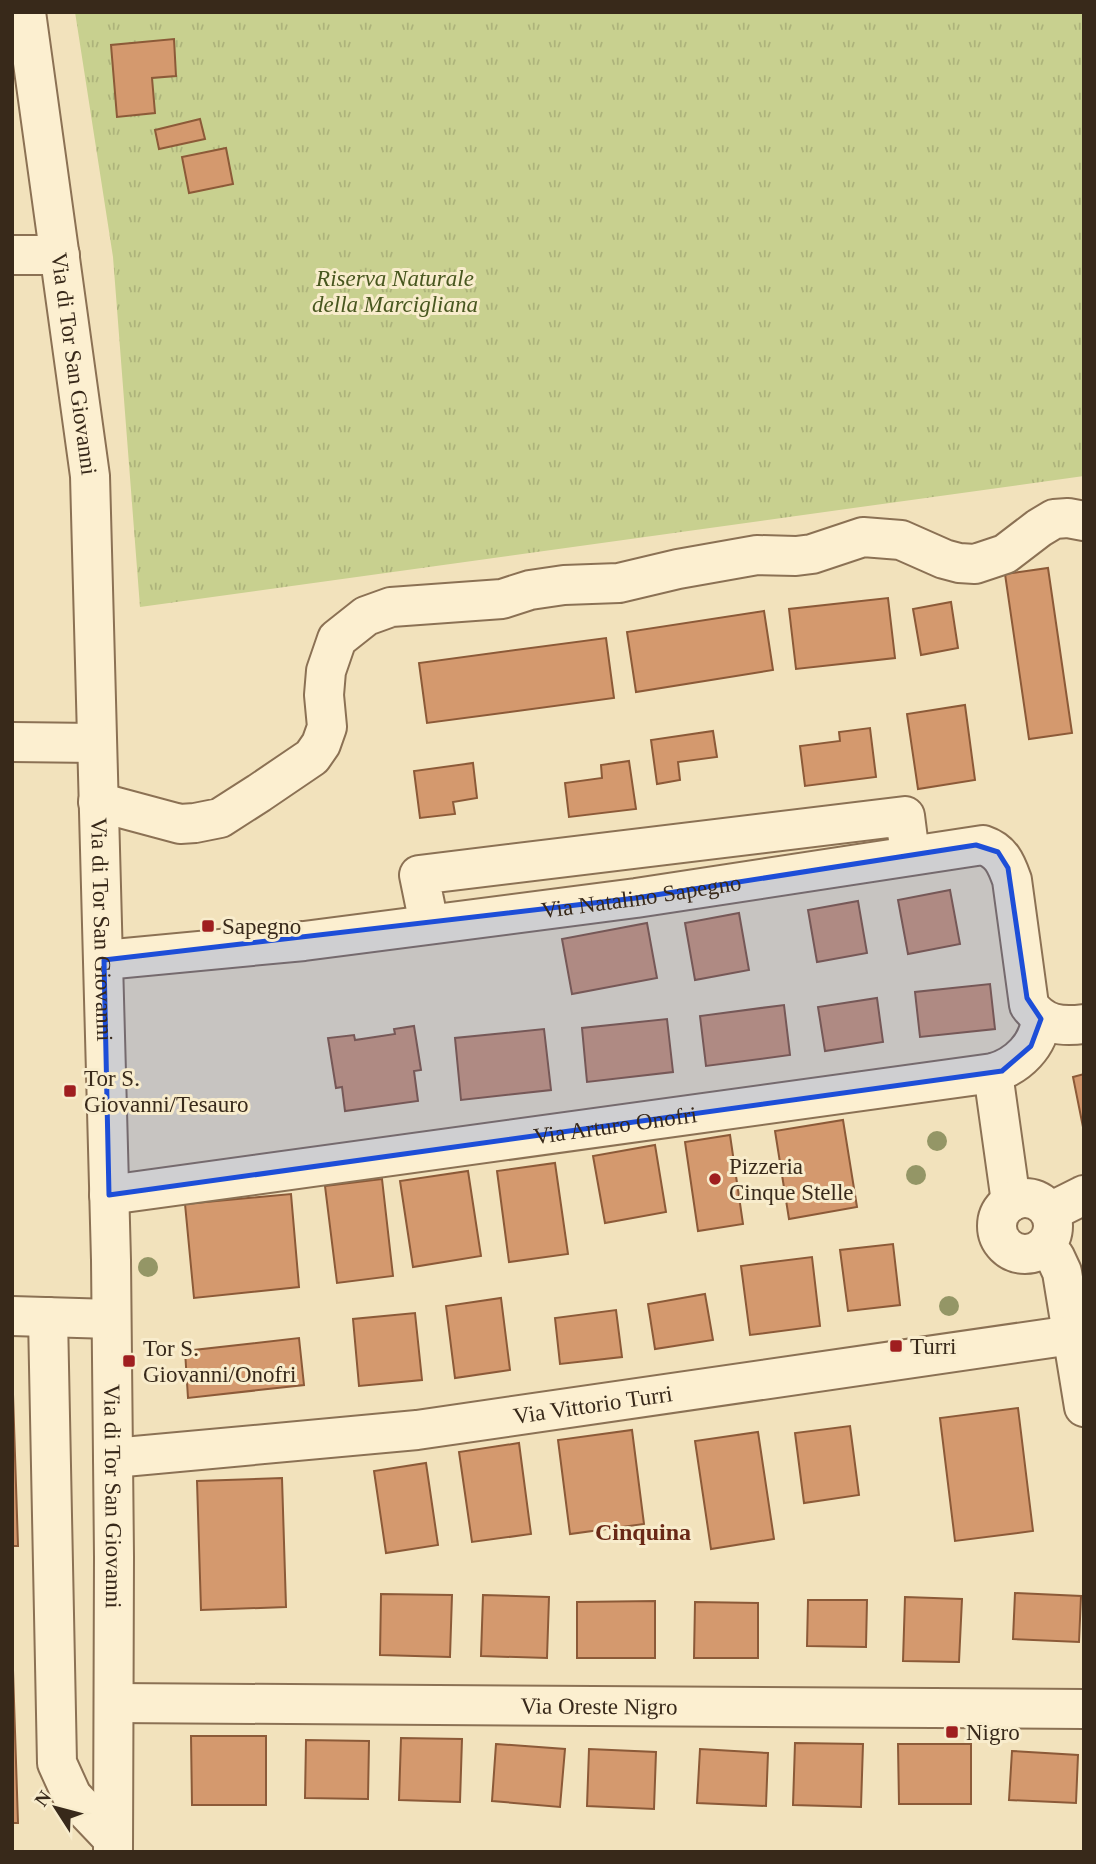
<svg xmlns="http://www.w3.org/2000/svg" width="1096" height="1864" font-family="'Times New Roman',serif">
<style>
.grass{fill:url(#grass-tufts)}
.building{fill:#d4996e;stroke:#8c5a38;stroke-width:2}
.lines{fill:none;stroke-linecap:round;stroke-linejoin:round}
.minor-casing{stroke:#8b7154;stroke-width:42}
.minor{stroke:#fcefd0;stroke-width:38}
.tree{fill:#949666}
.marked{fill:#1d4ed8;fill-opacity:0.2;stroke:#1d4ed8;stroke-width:5;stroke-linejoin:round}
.poi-dot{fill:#9f1e1f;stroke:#f8eccc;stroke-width:2.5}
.labels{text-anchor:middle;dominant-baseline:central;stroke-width:6;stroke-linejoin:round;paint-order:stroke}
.park-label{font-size:23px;font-style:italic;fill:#48571f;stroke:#f8eccc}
.street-label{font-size:23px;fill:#38291a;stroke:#f8eccc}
.poi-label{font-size:23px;fill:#38291a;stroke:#f8eccc;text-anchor:start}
.neighbourhood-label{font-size:24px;font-weight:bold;fill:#692816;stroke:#f8eccc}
</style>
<defs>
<pattern id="grass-tufts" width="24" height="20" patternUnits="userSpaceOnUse" patternTransform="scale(1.75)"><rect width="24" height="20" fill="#c8d08f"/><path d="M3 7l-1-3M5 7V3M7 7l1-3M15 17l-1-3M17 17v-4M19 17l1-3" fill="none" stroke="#adb37b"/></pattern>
</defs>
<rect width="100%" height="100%" fill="#f2e2bc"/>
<polygon class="grass" points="75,12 1084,12 1084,476 140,607 113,257"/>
<g class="building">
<polygon points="174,39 176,76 152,78 155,113 117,117 111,45"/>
<polygon points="200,119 205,139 159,149 155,130"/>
<polygon points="226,148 233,184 189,193 182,157"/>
<polygon points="1048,568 1072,733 1029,739 1005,574"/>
<polygon points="888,598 895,658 796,669 789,609"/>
<polygon points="951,602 958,648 921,655 913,609"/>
<polygon points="764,611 773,670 636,692 627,632"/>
<polygon points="606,638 614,698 427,723 419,663"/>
<polygon points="965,705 975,780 918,789 907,714"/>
<polygon points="870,728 876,777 805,786 800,746 840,741 839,732"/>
<polygon points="713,731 717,757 678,762 680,780 657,784 651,740"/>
<polygon points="629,761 636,809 569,817 565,783 602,778 601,765"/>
<polygon points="473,763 477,798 453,802 455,814 420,818 414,771"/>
<polygon points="950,890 960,944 908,954 898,900"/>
<polygon points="858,901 867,953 817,962 808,910"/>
<polygon points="739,913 749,970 695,980 685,923"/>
<polygon points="647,923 657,978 572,994 562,939"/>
<polygon points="990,984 995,1029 920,1037 915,992"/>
<polygon points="877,998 883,1042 825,1051 818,1007"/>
<polygon points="784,1005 790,1055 706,1066 700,1016"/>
<polygon points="667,1019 673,1072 587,1082 582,1028"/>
<polygon points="414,1026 421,1070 414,1071 418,1101 345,1111 342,1087 336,1088 328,1038 354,1035 355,1040 395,1034 394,1029"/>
<polygon points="544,1029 551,1090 461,1100 455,1038"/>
<polygon points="1084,1074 1084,1132 1073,1077"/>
<polygon points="843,1120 857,1207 789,1219 775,1131"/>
<polygon points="730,1135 743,1224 698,1231 685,1142"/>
<polygon points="655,1145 666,1212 605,1223 593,1156"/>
<polygon points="555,1163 568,1254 509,1262 497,1171"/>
<polygon points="468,1171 481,1256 413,1267 400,1181"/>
<polygon points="382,1179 393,1276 337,1283 325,1186"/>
<polygon points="291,1194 299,1287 194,1298 185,1204"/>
<polygon points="893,1244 900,1305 848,1311 840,1250"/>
<polygon points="812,1257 820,1326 750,1335 741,1266"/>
<polygon points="705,1294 713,1340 655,1349 648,1304"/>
<polygon points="501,1298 510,1370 455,1378 446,1306"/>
<polygon points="616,1310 622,1357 560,1364 555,1318"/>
<polygon points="415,1313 422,1380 359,1386 353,1319"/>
<polygon points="299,1338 304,1385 188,1398 185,1351"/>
<polygon points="12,1364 18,1546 12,1546"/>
<polygon points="1018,1408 1033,1531 955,1541 940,1418"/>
<polygon points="850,1426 859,1495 804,1503 795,1433"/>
<polygon points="632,1430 644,1524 570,1534 558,1440"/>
<polygon points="758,1432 774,1539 711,1549 695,1441"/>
<polygon points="519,1443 531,1534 472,1542 459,1452"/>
<polygon points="426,1463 438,1545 386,1553 374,1471"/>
<polygon points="282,1478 286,1607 201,1610 197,1481"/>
<polygon points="1015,1593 1081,1596 1079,1642 1013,1639"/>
<polygon points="381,1594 452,1595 450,1657 380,1655"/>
<polygon points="483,1595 549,1597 547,1658 481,1656"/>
<polygon points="905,1597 962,1599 959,1662 903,1661"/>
<polygon points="808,1600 867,1600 866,1647 807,1646"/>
<polygon points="655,1601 655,1658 577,1658 577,1602"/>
<polygon points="695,1602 758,1603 758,1658 694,1658"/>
<polygon points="12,1640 18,1823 12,1823"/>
<polygon points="191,1736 266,1736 266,1805 192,1805"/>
<polygon points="401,1738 462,1739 460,1802 399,1800"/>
<polygon points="306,1740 369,1741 368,1799 305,1798"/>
<polygon points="795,1743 863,1744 861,1807 793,1805"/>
<polygon points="496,1744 565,1749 560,1807 492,1801"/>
<polygon points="898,1744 971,1744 971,1804 899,1804"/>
<polygon points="589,1749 656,1752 654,1809 587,1806"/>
<polygon points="700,1749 768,1753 766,1806 697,1803"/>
<polygon points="1012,1751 1078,1755 1076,1803 1009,1800"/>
</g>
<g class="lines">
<defs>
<g id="minor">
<path id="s1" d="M26,12L90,476L111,1260L114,1557L113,1852"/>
<polyline points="12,255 60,255"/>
<polyline points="12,742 96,743"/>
<polyline points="98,802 180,824 195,823 220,818 259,793 312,757 321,744 327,727 324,695 326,671 337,639 366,616 391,607 502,599 530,590 564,585 619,583 678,569 757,555 796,556 812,554 863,537 901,540 944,559 959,563 975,564 1005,554 1039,528 1054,519 1068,518 1084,521"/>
<polyline points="429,924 419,875 905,816 910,855"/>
<path id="s2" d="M104,960L304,941L636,898L983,845C1001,851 1006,863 1012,880L1029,1005C1043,1025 1061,1027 1084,1024"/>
<polyline points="993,1073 1011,1202"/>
<path id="s3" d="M109,1195L993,1073C1018,1066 1039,1045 1041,1019"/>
<circle cx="1025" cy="1226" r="28"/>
<polyline points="1050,1212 1084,1195"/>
<polyline points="1043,1248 1055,1257 1062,1272 1084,1407"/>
<polyline points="12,1316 111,1319"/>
<polyline points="48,1317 57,1763 72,1796 113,1839"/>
<path id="s4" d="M113,1458L417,1430L1072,1335"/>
<path id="s5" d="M114,1703L1084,1709"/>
</g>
</defs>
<use href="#minor" class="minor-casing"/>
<use href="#minor" class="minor"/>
</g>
<g class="tree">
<circle cx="937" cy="1141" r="10"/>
<circle cx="916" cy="1175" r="10"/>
<circle cx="148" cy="1267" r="10"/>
<circle cx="949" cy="1306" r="10"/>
</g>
<path class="marked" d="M976,845L998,852L1008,868L1027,998L1041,1019L1031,1046L1002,1071L109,1195L104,960L636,898Z"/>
<g class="poi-dot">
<rect x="201" y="919" width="14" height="14" rx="3.5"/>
<rect x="63" y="1084" width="14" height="14" rx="3.5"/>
<circle cx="715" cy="1179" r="7"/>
<rect x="889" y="1339" width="14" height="14" rx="3.5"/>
<rect x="122" y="1354" width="14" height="14" rx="3.5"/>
<rect x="945" y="1725" width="14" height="14" rx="3.5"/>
</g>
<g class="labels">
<g class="park-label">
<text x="395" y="278">Riserva Naturale<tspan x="395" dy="26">della Marcigliana</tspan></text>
</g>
<g class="street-label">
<text stroke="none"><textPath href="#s1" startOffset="355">Via di Tor San Giovanni</textPath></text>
<text stroke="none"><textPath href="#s2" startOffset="541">Via Natalino Sapegno</textPath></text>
<text stroke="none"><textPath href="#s1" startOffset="922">Via di Tor San Giovanni</textPath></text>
<text stroke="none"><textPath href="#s3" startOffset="511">Via Arturo Onofri</textPath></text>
<text stroke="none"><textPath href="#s4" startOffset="483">Via Vittorio Turri</textPath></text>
<text stroke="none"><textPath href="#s1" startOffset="1489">Via di Tor San Giovanni</textPath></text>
<text stroke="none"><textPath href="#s5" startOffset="485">Via Oreste Nigro</textPath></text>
</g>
<g class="poi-label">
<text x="222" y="926">Sapegno</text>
<text x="84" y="1078">Tor S.<tspan x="84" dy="26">Giovanni/Tesauro</tspan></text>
<text x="729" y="1166">Pizzeria<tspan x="729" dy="26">Cinque Stelle</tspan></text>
<text x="910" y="1346">Turri</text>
<text x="143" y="1348">Tor S.<tspan x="143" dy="26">Giovanni/Onofri</tspan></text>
<text x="966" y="1732">Nigro</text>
</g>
<g class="neighbourhood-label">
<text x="643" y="1532">Cinquina</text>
</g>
</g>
<rect width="1096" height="1864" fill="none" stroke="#38291a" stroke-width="28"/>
<g transform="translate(56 1808) rotate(306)" stroke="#f8eccc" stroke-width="5" paint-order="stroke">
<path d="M0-5L12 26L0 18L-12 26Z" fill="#38291a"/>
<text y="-10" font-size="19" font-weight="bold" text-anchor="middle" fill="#38291a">N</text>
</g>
</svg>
